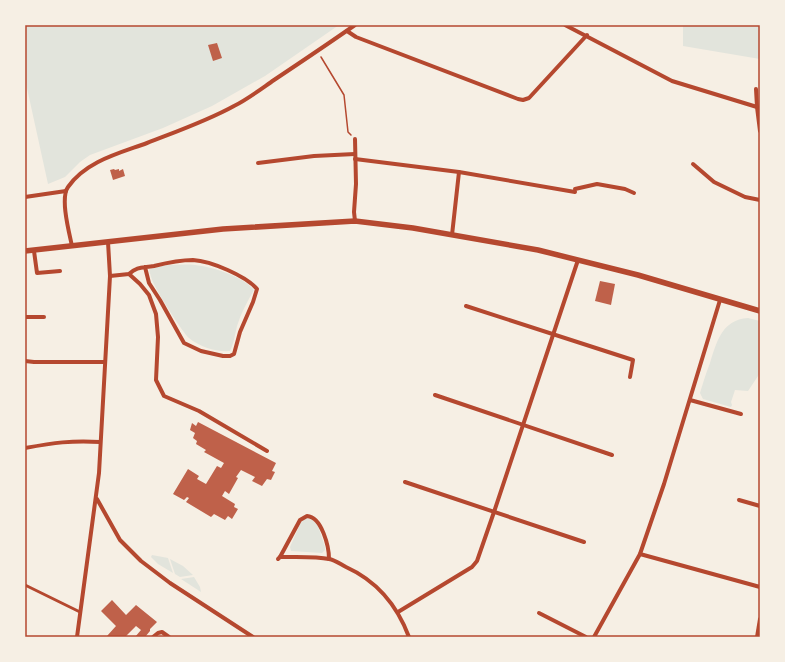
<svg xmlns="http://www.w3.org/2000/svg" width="785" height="662" font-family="'DejaVu Sans',sans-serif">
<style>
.green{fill:#e2e4dc}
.building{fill:#bf614a}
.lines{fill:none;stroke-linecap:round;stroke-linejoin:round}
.path{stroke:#b5482f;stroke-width:1.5}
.pedestrian{stroke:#b5482f;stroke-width:3}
.minor{stroke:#b5482f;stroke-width:4}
.secondary{stroke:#b5482f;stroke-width:5.5}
.neatline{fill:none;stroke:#b5482f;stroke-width:1.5}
</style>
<rect width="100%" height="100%" fill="#f6efe4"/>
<g class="green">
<polygon points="25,25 339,25 265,76 212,106 163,128 90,155 80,162 65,177 48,184 25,79"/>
<polygon points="683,25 760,25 760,59 683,46"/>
<path d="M167,265C176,265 186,264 195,265C212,267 243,276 254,290C247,302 241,313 237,326C235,334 234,343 230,351C216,352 200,347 189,338C183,333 159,295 155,286C152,281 150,274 149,269Z"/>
<path d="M748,318L760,321V373L748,391L735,390L731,402L732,405L731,407L703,399L700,393C703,383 706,373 710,363C717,341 722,320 748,318Z"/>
<polygon points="306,518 312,519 318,526 325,547 325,550 322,553 291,551 290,547 301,522"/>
<polygon points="152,555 168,558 173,573 158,564 151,557"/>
<polygon points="170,559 183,566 193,575 180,577 175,574"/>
<polygon points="194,577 200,587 201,592 181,579"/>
</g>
<g class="building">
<polygon points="217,43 222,58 213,61 208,45"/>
<polygon points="114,169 115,170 119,169 119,171 123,169 125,176 113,180 110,170"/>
<polygon points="600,281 615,284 611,305 595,301"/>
<polygon points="198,422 276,463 272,471 275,472 271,480 267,479 262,486 252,481 255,477 241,470 236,477 238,478 229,494 225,491 222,496 235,504 234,507 238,509 232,519 228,516 225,520 214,514 211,517 186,502 189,498 187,497 184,500 173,494 188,469 199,476 197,479 206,484 217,466 221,468 224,463 204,452 206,450 196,444 197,441 193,438 195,433 190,430 192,423 196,426"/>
<polygon points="112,600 126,615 136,605 157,622 150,629 150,631 145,637 135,637 141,630 136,626 125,637 108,637 107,636 116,626 101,611"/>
</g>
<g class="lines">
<polyline class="path" points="321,57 344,95 348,132 351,135"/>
<polyline class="pedestrian" points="25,585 80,612"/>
<g class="minor">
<polyline points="565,25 672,81 757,107 760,131"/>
<polyline points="347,31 356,37 518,99 523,100 529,98 587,35"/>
<polyline points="756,89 757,107"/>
<polyline points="355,139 356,184 354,212 355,221"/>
<polyline points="355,159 459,172 575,192"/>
<polyline points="258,163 314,156 355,154"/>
<polyline points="693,164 714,182 745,197 760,200"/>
<polyline points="575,189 597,184 625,189 634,193"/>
<polyline points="25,197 66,191"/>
<polyline points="452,235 459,172"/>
<path d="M72,246C69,232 60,198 68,187C86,161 120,153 147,143C175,132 207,121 234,106C248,99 261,89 274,80C301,62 328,44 355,25"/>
<polyline points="34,251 37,273 60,271"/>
<polyline points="129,274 140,284 149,295 156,314 158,337 156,380 164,396 199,411 267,451"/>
<path d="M110,276L129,274C137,266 143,268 154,266C166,263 180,260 193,260C211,261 246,276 257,289L253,302L240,332L234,354L230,356H223L201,351L184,343L160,300L149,283L145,267"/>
<polyline points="466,306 633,360 630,377"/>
<polyline points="25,317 44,317"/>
<polyline points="25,361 34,362 105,362"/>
<polyline points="435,395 612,455"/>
<polyline points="690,400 741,414"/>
<path d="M25,448C53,443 72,440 100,442"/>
<polyline points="405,482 584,542"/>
<polyline points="97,499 120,540 141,561 170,583 253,637"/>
<polyline points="739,500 760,506"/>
<polyline points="640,554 760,587"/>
<path d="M280,557L300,520L307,516C322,517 329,547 329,559"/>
<path d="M278,559L280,557C294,557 316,556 329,559C335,560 340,564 346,567C377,581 397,605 409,637"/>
<polyline points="398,612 472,567 477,561 494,512 578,260"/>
<polyline points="539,613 586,637"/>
<polyline points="77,637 99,473 110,276 108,242"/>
<polyline points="153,637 158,633 162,632 169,637"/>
<polyline points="594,637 640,554 664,484 720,300"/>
<polyline points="757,637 760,619"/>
</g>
<polyline class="secondary" points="25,251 223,229 355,221 413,228 538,250 638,275 760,311"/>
</g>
<rect width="785" height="662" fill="none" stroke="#f6efe4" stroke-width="52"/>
<rect x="26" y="26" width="733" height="610" class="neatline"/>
</svg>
